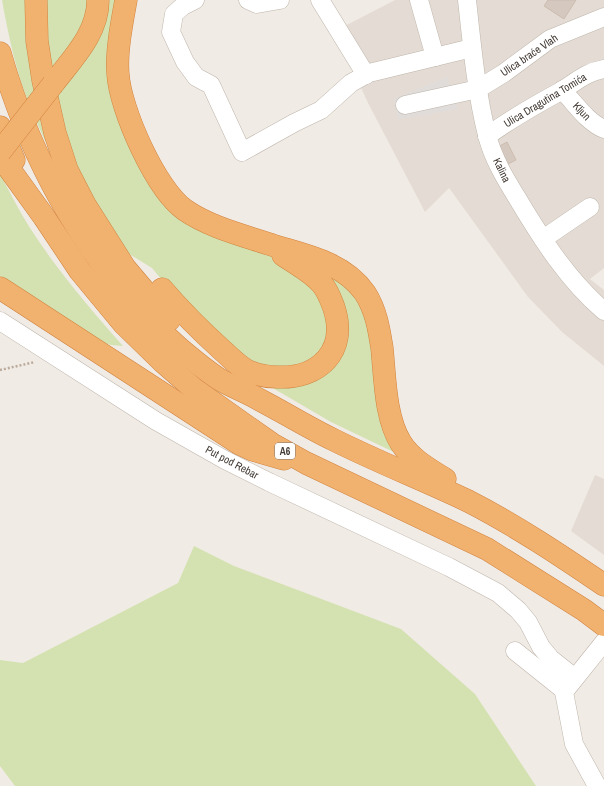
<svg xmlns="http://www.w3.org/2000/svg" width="604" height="786" font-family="'Archivo Narrow',sans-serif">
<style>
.residential{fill:#e4dcd4}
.green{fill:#d4e2b1}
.parking{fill:#dfdcda}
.building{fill:#d5c8be;stroke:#ccbcaf}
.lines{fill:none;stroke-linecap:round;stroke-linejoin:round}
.minor-casing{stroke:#beb5ab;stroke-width:19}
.highway-casing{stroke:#d08440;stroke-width:23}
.path{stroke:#bcab9b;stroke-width:2.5;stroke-dasharray:2 2;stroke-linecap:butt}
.minor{stroke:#fff;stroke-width:18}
.highway{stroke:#f2b26f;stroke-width:22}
.highway-bridge-casing{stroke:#d08440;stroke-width:23;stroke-linecap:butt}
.highway-bridge{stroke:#f2b26f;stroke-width:22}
.labels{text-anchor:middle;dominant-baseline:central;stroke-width:3.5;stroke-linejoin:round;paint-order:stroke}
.shield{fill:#fff;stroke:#7b7672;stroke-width:1}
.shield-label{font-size:10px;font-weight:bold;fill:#433b35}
.street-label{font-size:11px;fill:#433b35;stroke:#fff}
</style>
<rect width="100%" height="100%" fill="#f1ebe5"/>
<g class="residential">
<polygon points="395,0 604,0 604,268 590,279 604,290 604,366 562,332 528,297 449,188 425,212 368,103 335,31"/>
<polygon points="595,475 604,479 604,555 571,531"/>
</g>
<g class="green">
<path d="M2,0H27L51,153C40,131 30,108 22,85C13,57 7,28 2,0Z"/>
<polygon points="45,0 89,0 84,26 52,76 48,50"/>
<polygon points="106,0 118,0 115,27 157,188 261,247 323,294 329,342 310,367 259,370 186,309 152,268 126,252 93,207 70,148 56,94"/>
<path d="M0,174C10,192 19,211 30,228C57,270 90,309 123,346L111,345L93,340L8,283L0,276Z"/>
<path d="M311,266C320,271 336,277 343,284C355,295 362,310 368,324L400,455L331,422L259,380L338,355Z"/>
<polygon points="194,546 234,566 401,629 475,694 536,786 15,786 0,766 0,660 23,663 178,583"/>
</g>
<polygon class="parking" points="447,77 458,109 398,119 394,99"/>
<g class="building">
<polygon points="548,0 576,0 564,19 544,6"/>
<polygon points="507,142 516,160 504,166 496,148"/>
</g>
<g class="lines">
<defs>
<g id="minor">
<polyline points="195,0 183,6 174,14 171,32 185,62 196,77 211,85 242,152 294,123 321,110 351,83 369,73 472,48"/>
<polyline points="248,0 257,4 280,0"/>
<polyline points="320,0 366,75"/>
<polyline points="419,0 435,57"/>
<path d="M467,0C472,45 476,91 487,135C493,159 506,180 519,201C543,241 568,280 604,311"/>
<path d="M562,90C575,103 587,122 604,129"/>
<polyline points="405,105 478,89 504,73 550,39 604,17"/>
<path d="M487,136C511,119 535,105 561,91C576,82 586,72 604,69"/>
<polyline points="543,239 590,207"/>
<polyline points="0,321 156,421 225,460 269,482 449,567 498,593 518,610 528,622 541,647 551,659 575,678"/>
<polyline points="515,651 565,691"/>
<polyline points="597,786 574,744 564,692 604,642"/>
</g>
<g id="highway">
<polyline points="36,0 37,41 43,80 55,133 67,170 85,205 125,268 169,320"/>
<path d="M126,0C122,22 116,52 118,74C120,109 156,190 185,210C211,228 246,236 275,246C308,256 344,263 365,293C376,310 379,329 382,348C385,377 385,418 401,443C411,459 429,469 445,479"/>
<path d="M0,53C31,163 92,272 179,348C192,359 205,370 219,379C232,387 247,392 260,400C285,413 309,428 334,440C378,462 424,480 468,501C515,525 560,555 604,585"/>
<path d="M53,84C72,59 98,34 98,0"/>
<polyline points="0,127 14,160"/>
<polyline points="0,156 44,217 80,271 123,323 163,362 194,389 272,444 306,463 487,549 584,610 604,625"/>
<polyline points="0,288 240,444 253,450 284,459"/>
<path d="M162,289C181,311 201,331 222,350C230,357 238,366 248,371C257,375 267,377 277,377C319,379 348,351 334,308C331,300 328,291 322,284C312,272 296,264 283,255"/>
</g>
</defs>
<use href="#minor" class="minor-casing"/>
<use href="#highway" class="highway-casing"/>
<polyline class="path" points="0,370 35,362"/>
<use href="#minor" class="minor"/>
<use href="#highway" class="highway"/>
<defs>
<polyline id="highway-bridge" points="0,152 53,84"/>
</defs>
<use href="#highway-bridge" class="highway-bridge-casing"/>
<use href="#highway-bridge" class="highway-bridge"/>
</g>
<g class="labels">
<rect class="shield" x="275" y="443" width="20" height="16" rx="3"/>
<g class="shield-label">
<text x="285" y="451">A6</text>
</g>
<g class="street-label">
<text transform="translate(529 55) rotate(-34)">Ulica braće Vlah</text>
<text transform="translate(545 100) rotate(-31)">Ulica Dragutina Tomića</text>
<text transform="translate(582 111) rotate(46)">Kljun</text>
<text transform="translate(502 170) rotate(64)">Kalina</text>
<text transform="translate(232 462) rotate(28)">Put pod Rebar</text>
</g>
</g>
</svg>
